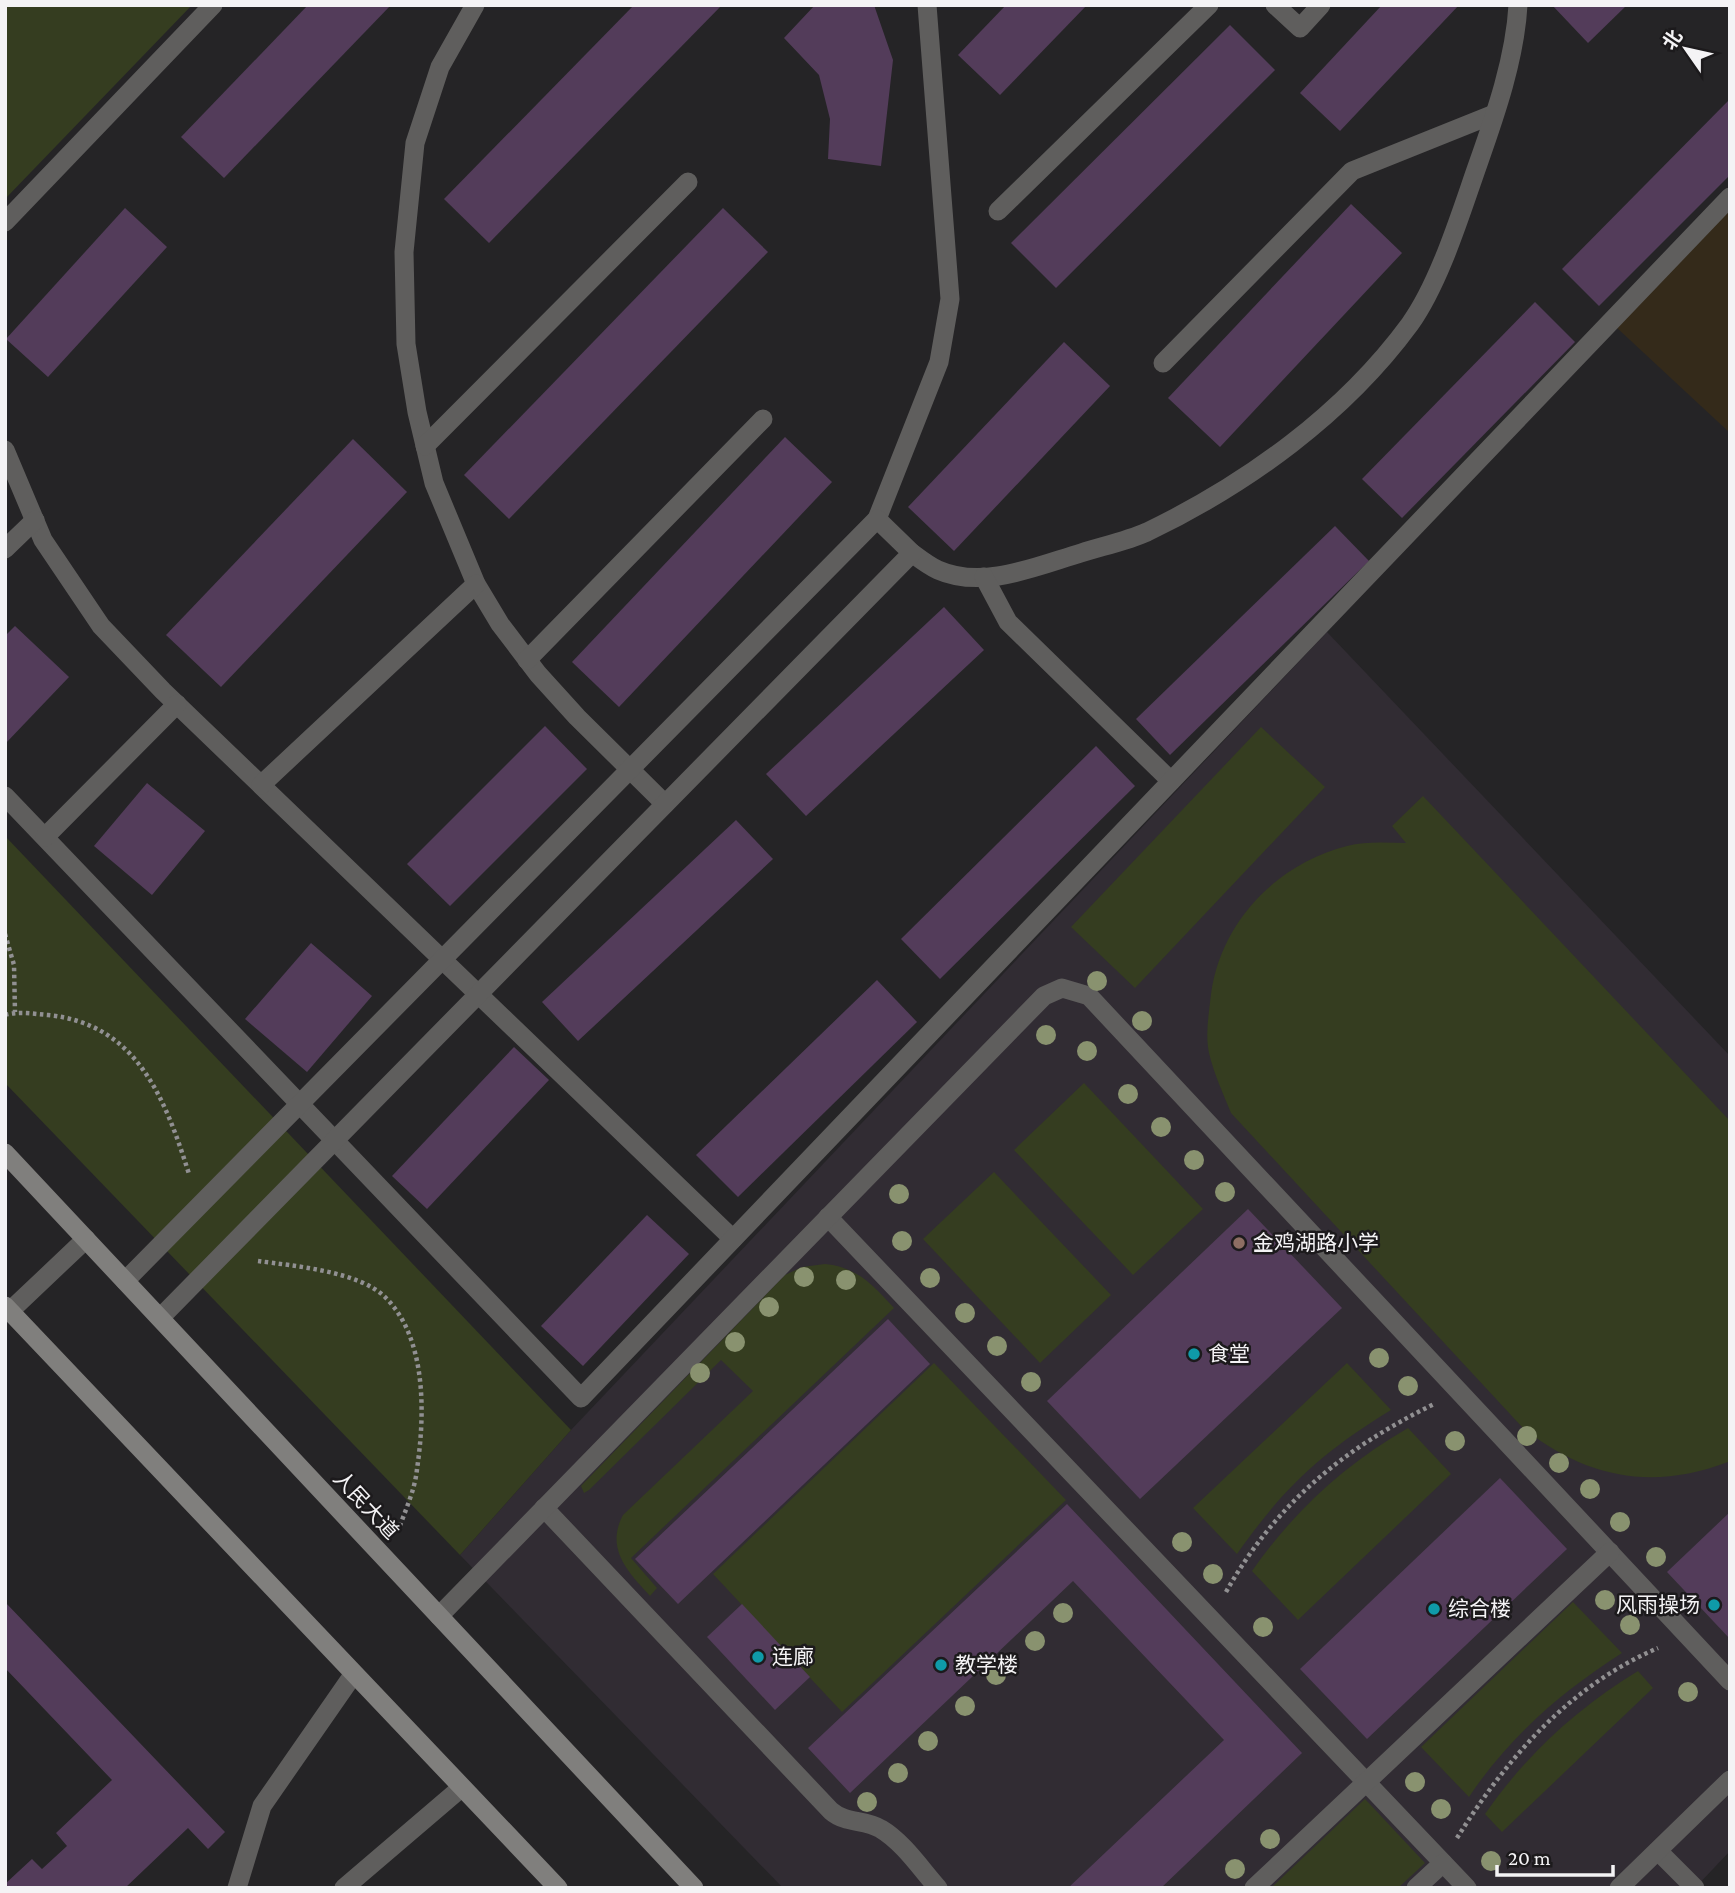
<svg xmlns="http://www.w3.org/2000/svg" width="1735" height="1893" font-family="'Crimson Pro','Noto Sans SC',serif">
<style>
.commercial{fill:#342a1a}
.built{fill:#312c33}
.green{fill:#353d20}
.building{fill:#533c5a}
.lines{fill:none;stroke-linecap:round;stroke-linejoin:round}
.path{stroke:#919092;stroke-width:4.5;stroke-dasharray:3.5 3.5;stroke-linecap:butt}
.service{stroke:#5f5e5d;stroke-width:19}
.secondary{stroke:#807f7d;stroke-width:19}
.tree{fill:#89926f}
.education-dot{fill:#8d6e63;stroke:#1c1a1c;stroke-width:2.5}
.culture-dot{fill:#0f9aa8;stroke:#1c1a1c;stroke-width:2.5}
.labels{text-anchor:middle;dominant-baseline:central;stroke-width:5;stroke-linejoin:round;paint-order:stroke}
.poi-label{font-size:21px;fill:#f4f3f5;stroke:#1c1a1c;text-anchor:start}
.street-label{font-size:21px;fill:#f4f3f5;stroke:#1c1a1c}
</style>
<rect width="100%" height="100%" fill="#252426"/>
<polygon class="commercial" points="1730,207 1730,433 1616,327"/>
<polygon class="built" points="1327,632 1730,1056 1730,1851 1695,1888 783,1888 460,1555 571,1430"/>
<g class="green">
<polygon points="5,5 192,5 5,199"/>
<polygon points="1261,727 1325,787 1135,988 1071,927"/>
<path d="M1423,796L1730,1121L1728,1462C1652,1491 1586,1478 1523,1428L1231,1113C1223,1093 1214,1074 1209,1053C1205,1034 1209,1013 1211,994C1221,921 1277,864 1347,846C1366,841 1387,843 1406,843L1392,826Z"/>
<polygon points="5,836 571,1430 460,1555 5,1083"/>
<polygon points="1084,1083 1203,1209 1133,1275 1014,1150"/>
<polygon points="994,1172 1111,1295 1040,1363 923,1239"/>
<path d="M825,1264C857,1267 873,1285 894,1308L631,1558L657,1588L650,1596C628,1572 605,1549 623,1515L753,1391L721,1360L589,1490L584,1493L581,1486L785,1275L802,1267Z"/>
<polygon points="934,1363 1066,1500 842,1712 713,1574"/>
<path d="M1347,1363L1391,1410C1321,1453 1285,1486 1237,1554L1193,1508Z"/>
<path d="M1408,1428L1451,1474L1298,1620L1252,1571C1295,1510 1344,1465 1408,1428Z"/>
<path d="M1573,1602L1622,1653C1561,1692 1509,1737 1469,1797L1421,1747Z"/>
<path d="M1638,1671L1653,1688L1502,1832L1485,1814C1526,1755 1577,1708 1638,1671Z"/>
<polygon points="1365,1799 1425,1863 1398,1888 1271,1888"/>
</g>
<g class="building">
<polygon points="308,5 391,5 224,178 181,137"/>
<polygon points="634,5 722,5 489,243 444,199"/>
<polygon points="815,5 874,5 893,60 881,166 828,159 830,119 819,75 784,38"/>
<polygon points="1006,5 1087,5 1000,95 958,55"/>
<polygon points="1382,5 1459,5 1340,131 1300,93"/>
<polygon points="1552,5 1627,5 1588,43"/>
<polygon points="1230,25 1275,70 1056,288 1011,243"/>
<polygon points="1730,99 1730,175 1599,306 1562,269"/>
<polygon points="1351,204 1402,253 1220,447 1168,398"/>
<polygon points="125,208 167,247 48,377 6,339"/>
<polygon points="723,208 768,252 509,519 464,475"/>
<polygon points="1535,302 1575,342 1402,518 1362,479"/>
<polygon points="1064,342 1110,386 954,551 908,507"/>
<polygon points="785,437 832,482 619,707 572,662"/>
<polygon points="353,439 407,492 221,687 166,635"/>
<polygon points="1335,526 1369,561 1170,755 1136,719"/>
<polygon points="944,607 984,650 806,816 766,774"/>
<polygon points="15,626 69,677 5,744 5,636"/>
<polygon points="545,726 587,769 450,906 407,864"/>
<polygon points="1096,746 1135,786 940,979 901,939"/>
<polygon points="147,783 205,831 152,895 94,846"/>
<polygon points="736,820 773,859 578,1041 542,1002"/>
<polygon points="311,943 372,996 307,1072 245,1019"/>
<polygon points="877,980 917,1022 738,1197 696,1155"/>
<polygon points="514,1047 549,1080 427,1209 392,1176"/>
<polygon points="1248,1209 1342,1308 1140,1499 1047,1401"/>
<polygon points="647,1215 689,1254 583,1366 541,1326"/>
<polygon points="888,1319 930,1364 678,1604 635,1559"/>
<polygon points="1500,1478 1567,1549 1367,1739 1300,1669"/>
<polygon points="1067,1504 1302,1753 1161,1888 1068,1888 1224,1740 1073,1581 850,1793 808,1748"/>
<polygon points="1730,1512 1730,1639 1667,1572"/>
<polygon points="5,1602 225,1832 208,1849 188,1828 125,1888 5,1888 5,1884 32,1859 42,1869 67,1846 56,1833 112,1780 5,1668"/>
<polygon points="742,1604 810,1677 775,1710 707,1637"/>
</g>
<g class="lines">
<g class="path">
<polyline points="5,934 14,965 15,1012"/>
<path d="M5,1015C19,1011 34,1014 48,1015C137,1024 165,1098 189,1174"/>
<path d="M258,1261C294,1266 358,1271 385,1297C427,1338 425,1415 417,1469C415,1490 405,1511 398,1531"/>
<path d="M1226,1592C1276,1503 1343,1449 1434,1404"/>
<path d="M1457,1838C1507,1758 1569,1686 1658,1648"/>
</g>
<g class="service">
<polyline points="475,5 440,67 415,143 404,252 406,344 417,412 434,483 476,584 500,624 538,674 577,717 665,804"/>
<polyline points="1275,5 1300,28 1321,5"/>
<polyline points="998,211 1209,5"/>
<polyline points="5,222 213,5"/>
<polyline points="1163,363 1352,171 1494,114"/>
<polyline points="425,446 688,182"/>
<polyline points="5,450 43,540 101,626 163,691 733,1239"/>
<polyline points="877,519 939,362 950,299 927,5"/>
<polyline points="5,549 35,520"/>
<path d="M912,553C920,559 929,566 938,570C983,590 1037,566 1081,553C1103,546 1127,541 1147,532C1247,484 1344,414 1410,324C1440,282 1461,212 1478,164C1496,113 1515,58 1518,5"/>
<polyline points="984,577 1008,622 1171,781"/>
<polyline points="527,660 763,419"/>
<polyline points="261,785 476,584"/>
<polyline points="5,796 581,1398 1730,197"/>
<polyline points="45,837 177,704"/>
<polyline points="828,1217 1467,1888"/>
<polyline points="125,1281 877,519 912,553 160,1318"/>
<polyline points="10,1311 86,1239"/>
<path d="M544,1508L831,1811C846,1824 865,1819 881,1829C903,1842 921,1869 938,1888"/>
<polyline points="439,1616 1044,996 1062,988 1089,996 1730,1681"/>
<polyline points="1658,1851 1695,1888"/>
<polyline points="237,1888 262,1806 353,1675"/>
<polyline points="344,1888 461,1788"/>
<polyline points="1254,1888 1610,1552"/>
<polyline points="1416,1888 1443,1863"/>
<polyline points="1619,1888 1730,1780"/>
</g>
<g class="secondary">
<polyline points="5,1153 694,1888"/>
<polyline points="5,1306 558,1888"/>
</g>
</g>
<g class="tree">
<circle cx="1097" cy="981" r="10"/>
<circle cx="1142" cy="1021" r="10"/>
<circle cx="1046" cy="1035" r="10"/>
<circle cx="1087" cy="1051" r="10"/>
<circle cx="1128" cy="1094" r="10"/>
<circle cx="1161" cy="1127" r="10"/>
<circle cx="1194" cy="1160" r="10"/>
<circle cx="1225" cy="1192" r="10"/>
<circle cx="899" cy="1194" r="10"/>
<circle cx="902" cy="1241" r="10"/>
<circle cx="804" cy="1277" r="10"/>
<circle cx="930" cy="1278" r="10"/>
<circle cx="846" cy="1280" r="10"/>
<circle cx="769" cy="1307" r="10"/>
<circle cx="965" cy="1313" r="10"/>
<circle cx="735" cy="1342" r="10"/>
<circle cx="997" cy="1346" r="10"/>
<circle cx="1379" cy="1358" r="10"/>
<circle cx="700" cy="1373" r="10"/>
<circle cx="1031" cy="1382" r="10"/>
<circle cx="1408" cy="1386" r="10"/>
<circle cx="1527" cy="1436" r="10"/>
<circle cx="1455" cy="1441" r="10"/>
<circle cx="1559" cy="1463" r="10"/>
<circle cx="1590" cy="1489" r="10"/>
<circle cx="1620" cy="1522" r="10"/>
<circle cx="1182" cy="1542" r="10"/>
<circle cx="1656" cy="1557" r="10"/>
<circle cx="1213" cy="1574" r="10"/>
<circle cx="1605" cy="1600" r="10"/>
<circle cx="1063" cy="1613" r="10"/>
<circle cx="1630" cy="1625" r="10"/>
<circle cx="1263" cy="1627" r="10"/>
<circle cx="1035" cy="1641" r="10"/>
<circle cx="996" cy="1675" r="10"/>
<circle cx="1688" cy="1692" r="10"/>
<circle cx="965" cy="1706" r="10"/>
<circle cx="928" cy="1741" r="10"/>
<circle cx="898" cy="1773" r="10"/>
<circle cx="1415" cy="1782" r="10"/>
<circle cx="867" cy="1802" r="10"/>
<circle cx="1441" cy="1809" r="10"/>
<circle cx="1270" cy="1839" r="10"/>
<circle cx="1491" cy="1861" r="10"/>
<circle cx="1235" cy="1869" r="10"/>
</g>
<circle class="education-dot" cx="1239" cy="1243" r="7"/>
<g class="culture-dot">
<circle cx="1194" cy="1354" r="7"/>
<circle cx="1714" cy="1605" r="7"/>
<circle cx="1434" cy="1609" r="7"/>
<circle cx="758" cy="1657" r="7"/>
<circle cx="941" cy="1665" r="7"/>
</g>
<g class="labels">
<g class="poi-label">
<text x="1253" y="1243">金鸡湖路小学</text>
<text x="1208" y="1354">食堂</text>
<text x="1700" y="1605" text-anchor="end">风雨操场</text>
<text x="1448" y="1609">综合楼</text>
<text x="772" y="1657">连廊</text>
<text x="955" y="1665">教学楼</text>
</g>
<g class="street-label">
<text transform="translate(366 1505) rotate(47)">人民大道</text>
</g>
</g>
<rect width="1735" height="1893" fill="none" stroke="#f4f3f5" stroke-width="14"/>
<g transform="translate(1686 49) rotate(304)" stroke="#1c1a1c" stroke-width="5" paint-order="stroke">
<path d="M0-5L12 26L0 18L-12 26Z" fill="#f4f3f5"/>
<text y="-10" font-size="19" font-weight="bold" text-anchor="middle" fill="#f4f3f5">北</text>
</g>
<path d="M1497 1865v10h116v-10" fill="none" stroke="#f4f3f5" stroke-width="3.5"/>
<text x="1508" y="1865" font-size="21" fill="#f4f3f5" stroke="#1c1a1c" stroke-width="5" paint-order="stroke">20 m</text>
</svg>
